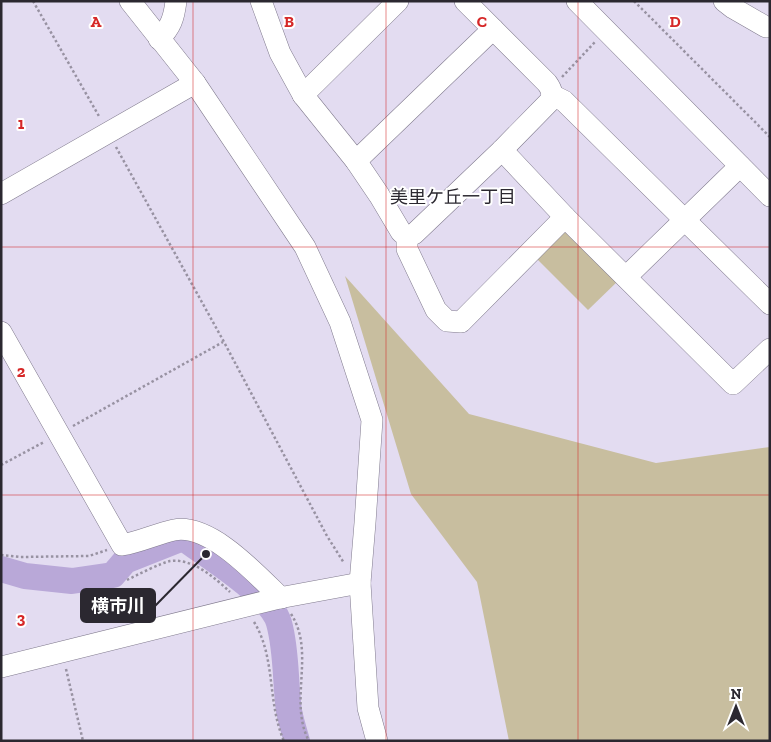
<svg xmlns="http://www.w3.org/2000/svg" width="771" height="742" font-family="'Zilla Slab','Noto Sans JP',serif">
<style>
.green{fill:#c8be9f}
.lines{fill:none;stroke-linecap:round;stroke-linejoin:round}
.river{stroke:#b9a8d8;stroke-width:26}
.minor-casing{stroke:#817b8e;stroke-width:22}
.path{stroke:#9892a2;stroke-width:2.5;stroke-dasharray:2.5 2.5;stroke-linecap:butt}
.minor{stroke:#fff;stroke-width:21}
.grid{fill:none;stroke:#d62828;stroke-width:1;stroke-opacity:0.55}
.labels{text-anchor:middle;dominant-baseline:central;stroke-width:4;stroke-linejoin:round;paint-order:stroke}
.neighbourhood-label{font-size:18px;fill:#2b2830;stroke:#fff}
.grid-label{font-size:16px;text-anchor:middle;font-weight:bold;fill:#d62828;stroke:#fff;stroke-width:4;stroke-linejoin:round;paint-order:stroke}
.leader{fill:none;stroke:#2b2830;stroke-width:2}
.callout-dot{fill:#2b2830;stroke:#fff;stroke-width:2}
.callout{fill:#2b2830;stroke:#2b2830;stroke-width:2}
.callout-label{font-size:18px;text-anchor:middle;font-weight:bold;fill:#fff}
</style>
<rect width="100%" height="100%" fill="#e3dcf1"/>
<g class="green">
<polygon points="568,225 621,278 588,310 535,257"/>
<polygon points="345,276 469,414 656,463 770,447 770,741 509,741 477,582 411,494"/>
</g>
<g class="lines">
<path class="river" d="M1,569L25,576L72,581L113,575L125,561L183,538C207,555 272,596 279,623C287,652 285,682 289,711C291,721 294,731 297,741"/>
<defs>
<g id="minor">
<polyline points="130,1 195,83 305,247 340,322 372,420 365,523 360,583 368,708 377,741"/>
<polyline points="261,1 280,53 303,95 356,161 379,195 401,232 407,236"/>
<polyline points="577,1 770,196"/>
<polyline points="724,1 733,8 766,27 770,27"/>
<path d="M159,39C171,27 174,18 176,1"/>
<polyline points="303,95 398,1"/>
<polyline points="552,95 564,101 770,304"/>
<polyline points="502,150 565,217 733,384 770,349"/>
<polyline points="356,161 493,29"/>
<polyline points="1,194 195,83"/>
<path d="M407,236L414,234L502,150L550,101C553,94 552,90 547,83L465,1"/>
<polyline points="407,236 407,249 436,310 447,321 461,322 565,217"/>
<polyline points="626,277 740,166"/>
<path d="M1,332L122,545C140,542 156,534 174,530C210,523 256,574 281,598"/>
<polyline points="1,667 279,598 360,583"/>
</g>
</defs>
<use href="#minor" class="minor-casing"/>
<g class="path">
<polyline points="33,1 100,118"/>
<polyline points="634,1 770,137"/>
<polyline points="562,77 595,42"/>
<polyline points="116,147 224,342 327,536 344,563"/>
<polyline points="73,426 223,342"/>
<polyline points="1,465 44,442"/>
<polyline points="1,555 20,557 89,556 107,550"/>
<path d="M127,580C137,575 161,563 170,561C193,558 215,578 230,592"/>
<path d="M291,614C316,652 288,702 309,741"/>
<path d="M254,622C276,657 267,703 284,741"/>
<polyline points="66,669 83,741"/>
</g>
<use href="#minor" class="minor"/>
</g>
<path class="grid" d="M193,1V741M386,1V741M578,1V741M1,247H770M1,495H770"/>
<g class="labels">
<g class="neighbourhood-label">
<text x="453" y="197">美里ケ丘一丁目</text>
</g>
</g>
<g class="grid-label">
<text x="96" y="27">A</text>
<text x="289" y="27">B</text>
<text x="482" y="27">C</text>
<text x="675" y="27">D</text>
<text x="21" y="129">1</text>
<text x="21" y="377">2</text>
<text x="21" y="624">3</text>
</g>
<path class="leader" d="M206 554L155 606"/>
<circle class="callout-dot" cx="206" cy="554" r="5"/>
<rect class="callout" x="81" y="589" width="74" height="33" rx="5"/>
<g class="callout-label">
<text x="118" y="612">横市川</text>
</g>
<rect width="771" height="742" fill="none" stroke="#2b2830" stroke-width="5"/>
<g transform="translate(736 707)" stroke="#ffffff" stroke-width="4" paint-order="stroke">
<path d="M0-4L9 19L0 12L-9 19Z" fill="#2b2830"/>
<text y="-8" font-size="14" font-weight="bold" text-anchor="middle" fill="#2b2830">N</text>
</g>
</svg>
